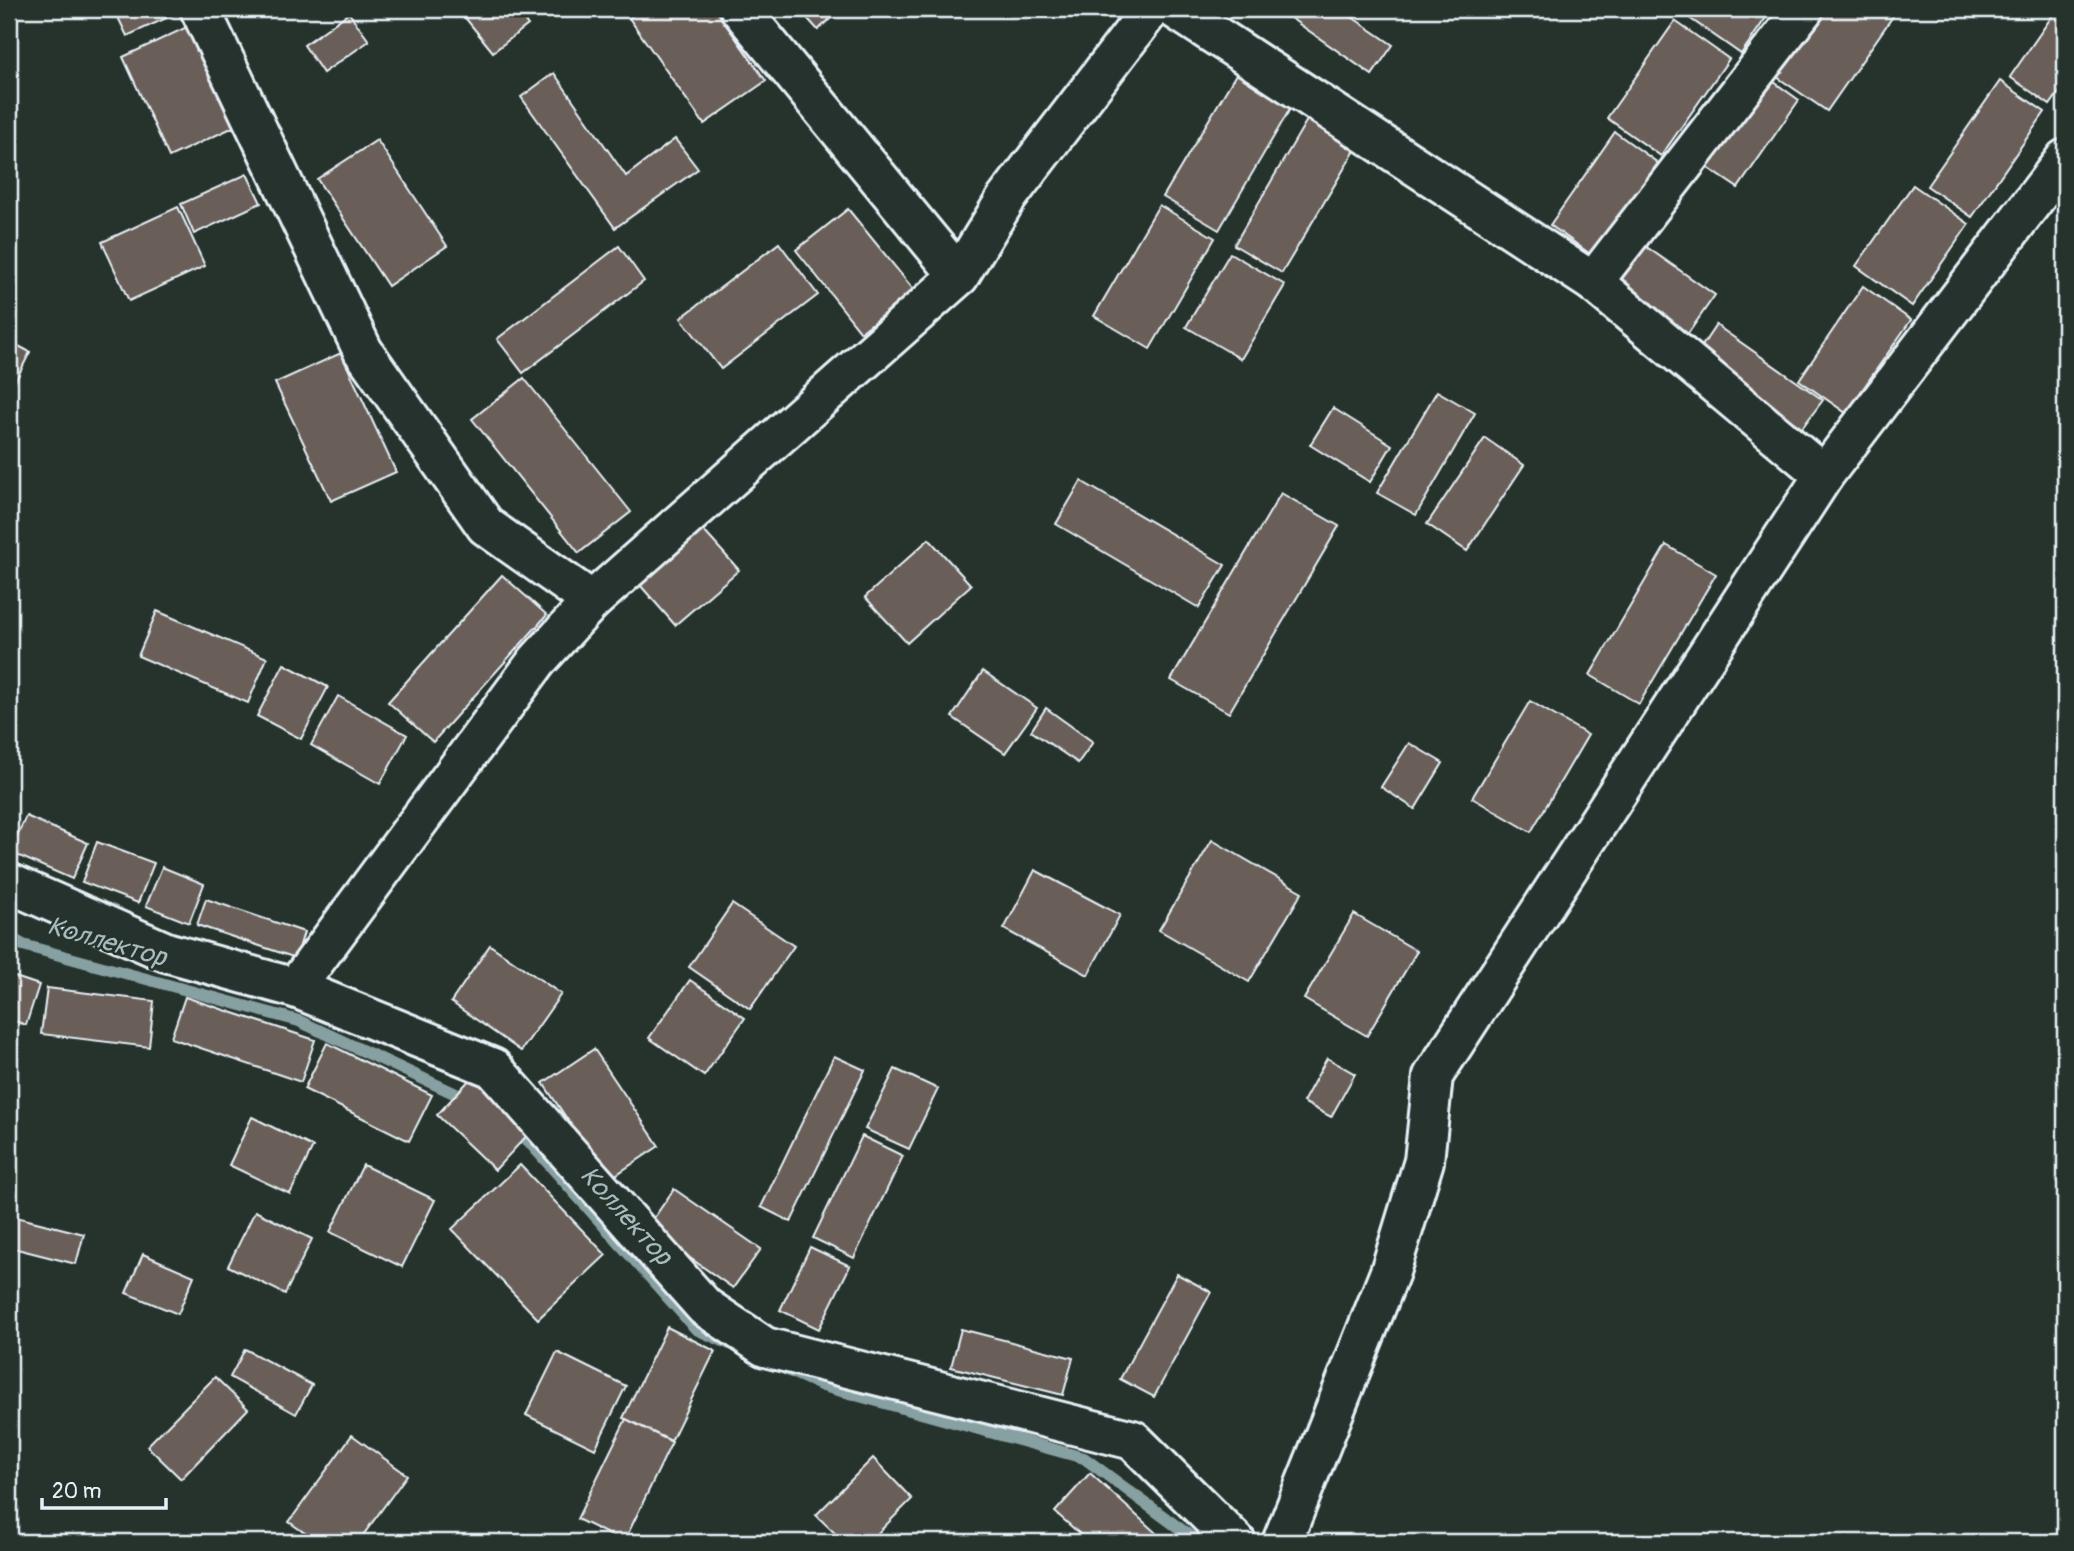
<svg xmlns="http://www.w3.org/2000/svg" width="2074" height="1551" font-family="Pangolin,sans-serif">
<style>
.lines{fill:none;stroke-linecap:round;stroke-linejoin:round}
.stream{stroke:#87a0a2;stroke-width:12}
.building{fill:#6b5f58;stroke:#e8f1f8;stroke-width:2}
.street-casing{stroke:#e8f1f8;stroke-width:44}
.street{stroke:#26332d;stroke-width:38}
.labels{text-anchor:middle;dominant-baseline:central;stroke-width:5;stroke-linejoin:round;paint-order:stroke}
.water-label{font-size:26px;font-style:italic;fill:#a7bbbf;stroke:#26332d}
</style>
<rect width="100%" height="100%" fill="#26332d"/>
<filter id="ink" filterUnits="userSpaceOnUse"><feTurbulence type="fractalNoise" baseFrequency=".0143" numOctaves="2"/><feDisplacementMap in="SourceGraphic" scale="14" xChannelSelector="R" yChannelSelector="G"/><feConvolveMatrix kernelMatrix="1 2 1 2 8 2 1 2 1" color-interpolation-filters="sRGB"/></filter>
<g filter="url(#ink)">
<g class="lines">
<g class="stream">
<polyline points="9,937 23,945 299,1021 471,1101"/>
<polyline points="514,1125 696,1329 730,1344"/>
<polyline points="785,1369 823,1386 1084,1458 1198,1542"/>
</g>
</g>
<g class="building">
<polygon points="114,9 184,9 184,10 127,36"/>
<polygon points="458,9 515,9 528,25 493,52"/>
<polygon points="642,9 715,9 766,81 704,124 629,18"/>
<polygon points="799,9 841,9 818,30"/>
<polygon points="1284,9 1340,9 1393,45 1372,75 1282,12"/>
<polygon points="1689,9 1772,9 1741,54 1685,15"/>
<polygon points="1815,9 1898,9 1827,111 1771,73"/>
<polygon points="2057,9 2065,9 2065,84 2050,105 2010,77"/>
<polygon points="349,13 369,41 323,73 304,45"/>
<polygon points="1675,21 1729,59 1661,156 1607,118"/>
<polygon points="189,26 236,126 169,157 123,57"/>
<polygon points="1239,69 1294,102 1219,230 1163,197"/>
<polygon points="554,73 626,176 675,139 698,169 615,228 521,97"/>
<polygon points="1767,77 1799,100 1738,188 1705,166"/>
<polygon points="2000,81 2045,112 1972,217 1927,186"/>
<polygon points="1311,113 1360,142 1282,273 1234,245"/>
<polygon points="1615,132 1658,163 1593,256 1550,225"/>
<polygon points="377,140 447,246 388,286 317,179"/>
<polygon points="247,174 261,203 194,234 181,204"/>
<polygon points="1913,185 1969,224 1912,306 1856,266"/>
<polygon points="1159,205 1215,238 1150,349 1094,316"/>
<polygon points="178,207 205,266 129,301 102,242"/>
<polygon points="848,209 914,290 861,332 796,250"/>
<polygon points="1638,241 1715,295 1687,335 1610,281"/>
<polygon points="779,243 818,295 721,369 681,318"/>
<polygon points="619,246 644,281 523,373 497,339"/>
<polygon points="1230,253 1285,285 1241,359 1186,327"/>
<polygon points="1863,286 1911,320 1846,413 1799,380"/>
<polygon points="1716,325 1823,400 1802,428 1696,355"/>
<polygon points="9,341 30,352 9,394"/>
<polygon points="341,353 396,472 331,501 275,383"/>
<polygon points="524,378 631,512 579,553 472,419"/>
<polygon points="1437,391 1475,413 1416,515 1377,493"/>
<polygon points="1333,408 1392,445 1370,482 1310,445"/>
<polygon points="1485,438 1524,465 1467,551 1427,524"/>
<polygon points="1081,481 1225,565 1199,608 1056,524"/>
<polygon points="1281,493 1339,526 1229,713 1171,680"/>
<polygon points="703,530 739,570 675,625 640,585"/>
<polygon points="929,539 971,585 907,643 865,597"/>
<polygon points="1666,545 1716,574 1639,704 1590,675"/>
<polygon points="502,575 547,615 433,742 388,702"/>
<polygon points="157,611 267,658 248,703 138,656"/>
<polygon points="284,664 328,687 301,739 257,716"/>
<polygon points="983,671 1037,708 1005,753 952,717"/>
<polygon points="338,696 407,735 380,784 311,745"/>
<polygon points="1530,701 1588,735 1531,832 1472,798"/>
<polygon points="1046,708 1093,742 1078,763 1031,731"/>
<polygon points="1409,743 1443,763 1415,809 1381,787"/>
<polygon points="26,816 88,843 72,879 10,852"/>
<polygon points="1212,840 1302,892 1249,982 1159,930"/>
<polygon points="97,842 154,863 138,903 82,882"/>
<polygon points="162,867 204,884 189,923 146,906"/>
<polygon points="1035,870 1120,915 1088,975 1004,929"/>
<polygon points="206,899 304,932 296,958 197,925"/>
<polygon points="732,904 794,946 750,1009 689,967"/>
<polygon points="1354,914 1417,951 1367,1036 1304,999"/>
<polygon points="490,945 561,994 521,1051 451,1002"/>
<polygon points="9,975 39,985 26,1025 9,1019"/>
<polygon points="690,980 745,1018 704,1076 649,1038"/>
<polygon points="47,988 154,1001 149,1047 41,1034"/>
<polygon points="185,997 315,1040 301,1082 171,1038"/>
<polygon points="327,1043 432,1095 409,1141 304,1089"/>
<polygon points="594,1049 659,1146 608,1180 543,1083"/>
<polygon points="834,1056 865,1070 791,1222 761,1207"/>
<polygon points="1327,1058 1355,1074 1331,1117 1303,1102"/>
<polygon points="895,1069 938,1089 909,1149 865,1129"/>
<polygon points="473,1076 532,1130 495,1170 437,1115"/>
<polygon points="252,1117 313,1147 290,1194 229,1165"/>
<polygon points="862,1136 903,1156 854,1258 813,1238"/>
<polygon points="363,1165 435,1200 402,1267 330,1232"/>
<polygon points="520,1165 606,1255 538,1319 452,1229"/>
<polygon points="674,1189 761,1249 733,1288 647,1228"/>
<polygon points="255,1211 312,1239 285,1294 228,1266"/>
<polygon points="12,1216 84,1234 76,1264 9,1247 9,1230"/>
<polygon points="810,1247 850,1266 819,1329 780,1310"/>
<polygon points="143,1254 194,1276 178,1314 126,1293"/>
<polygon points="1177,1274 1211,1292 1154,1397 1120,1379"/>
<polygon points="667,1327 715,1351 671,1441 623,1418"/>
<polygon points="961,1329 1073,1358 1063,1395 951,1367"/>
<polygon points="245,1349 312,1385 296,1414 230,1377"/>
<polygon points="557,1352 626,1386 595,1449 526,1415"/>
<polygon points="215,1377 248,1409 181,1479 147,1446"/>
<polygon points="626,1419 672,1442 624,1542 577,1519"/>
<polygon points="352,1435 407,1475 358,1542 318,1542 289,1522"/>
<polygon points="873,1458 912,1499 869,1542 844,1542 816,1515"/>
<polygon points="1090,1473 1156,1533 1148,1542 1089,1542 1055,1512"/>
</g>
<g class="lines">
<defs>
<g id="street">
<polyline points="200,9 363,351 486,526 592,601"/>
<polyline points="740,9 959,276"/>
<polyline points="1175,9 1593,282 1824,475"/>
<polyline points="1593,282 1804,9"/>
<polyline points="9,883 166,952 295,988 493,1068 705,1307 765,1347 1133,1440 1236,1542"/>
<polyline points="295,988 537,661 592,601 959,276 1006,199 1151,9"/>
<polyline points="1282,1542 1390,1272 1424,1161 1433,1076 1824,475 2065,159"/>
</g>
</defs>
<use href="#street" class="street-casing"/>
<use href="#street" class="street"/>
</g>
</g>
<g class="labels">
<g class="water-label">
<text transform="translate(107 942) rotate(16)">Коллектор</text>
<text transform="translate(626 1216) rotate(48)">Коллектор</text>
</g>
</g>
<rect width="2074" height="1551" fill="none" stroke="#26332d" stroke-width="35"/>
<rect x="18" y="18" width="2039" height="1516" fill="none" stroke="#e8f1f8" stroke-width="2.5" filter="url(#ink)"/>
<path d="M42 1498v10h124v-10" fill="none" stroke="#e8f1f8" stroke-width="3.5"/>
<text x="52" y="1498" font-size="21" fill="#e8f1f8" stroke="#26332d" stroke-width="5" paint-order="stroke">20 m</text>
</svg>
